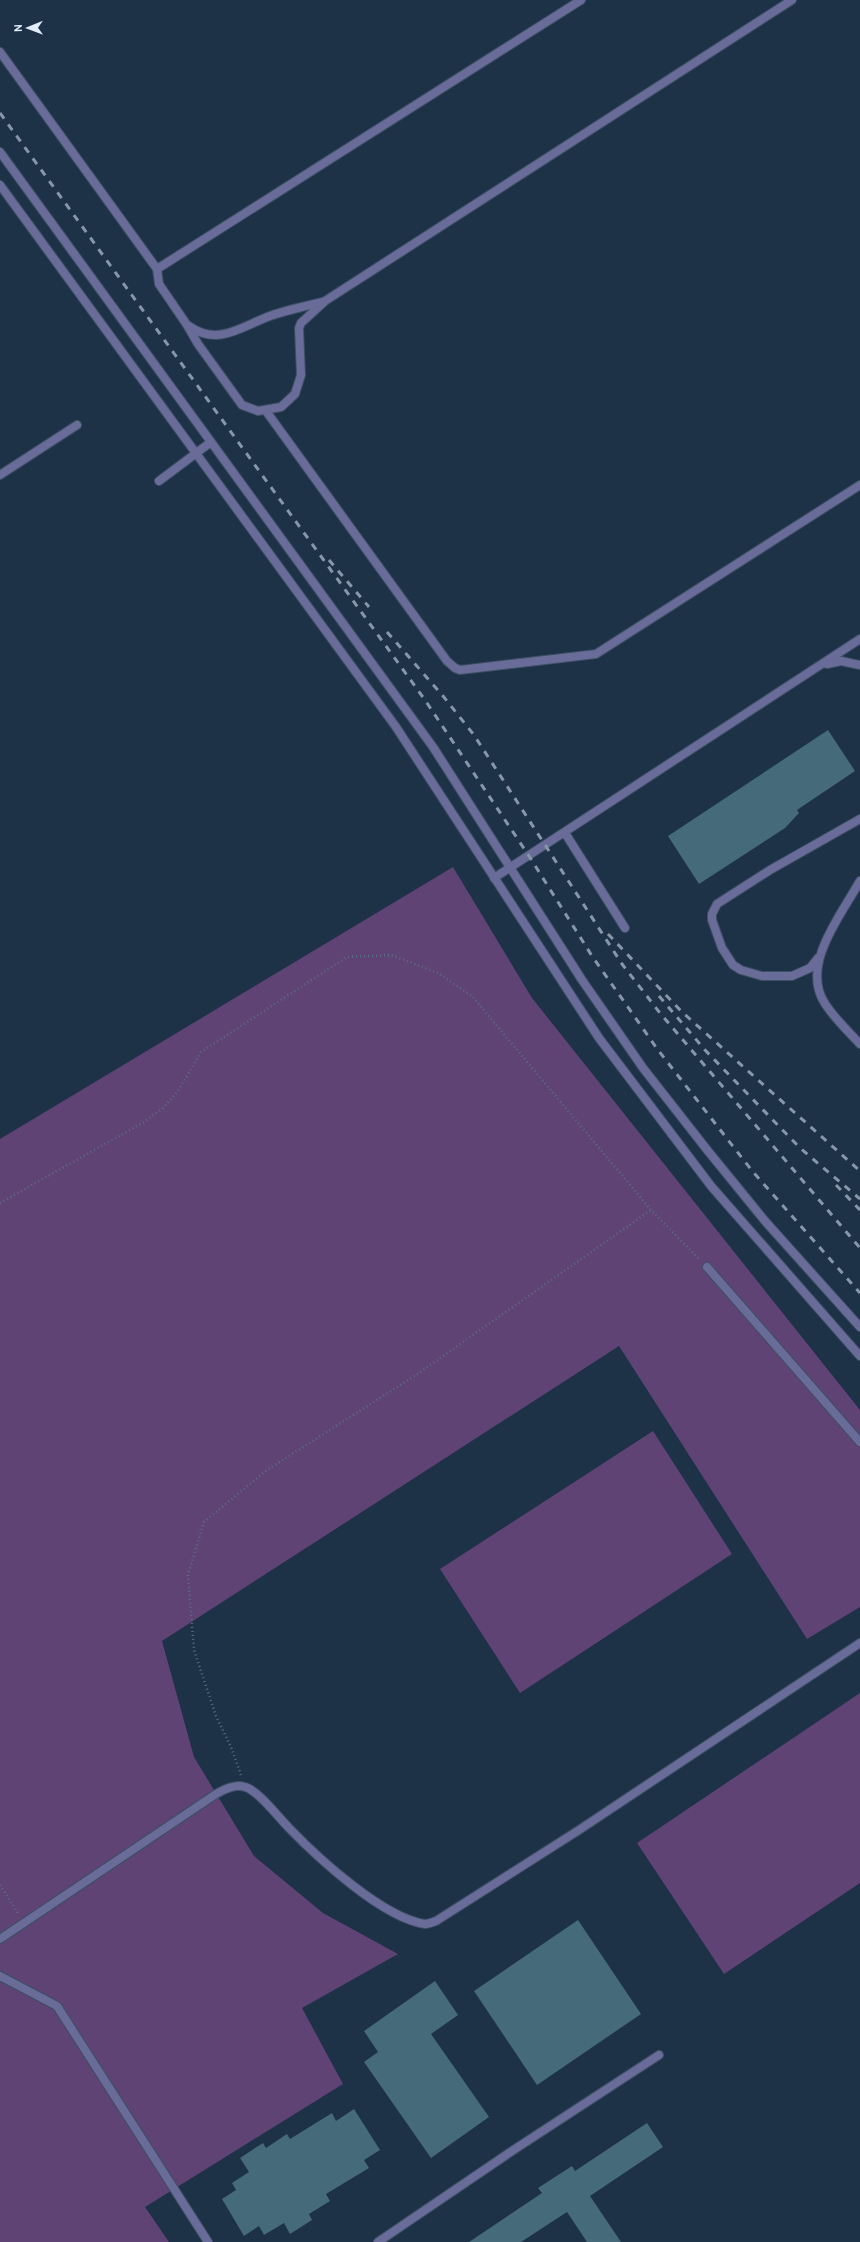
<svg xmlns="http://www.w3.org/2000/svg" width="860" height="2242" font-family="Overpass,sans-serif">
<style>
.green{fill:#5e4374}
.building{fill:#456a79}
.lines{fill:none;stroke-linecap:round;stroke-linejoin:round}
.service-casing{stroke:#3c4f64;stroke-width:10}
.path{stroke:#5c6d81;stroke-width:2.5;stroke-dasharray:1 3;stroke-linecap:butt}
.service{stroke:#696c98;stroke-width:8}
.rail{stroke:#8797a9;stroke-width:3;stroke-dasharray:7 7;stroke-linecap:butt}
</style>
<rect width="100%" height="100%" fill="#1d3147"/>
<g class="green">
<polygon points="453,867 532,998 860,1410 860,1607 807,1639 619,1346 162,1641 194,1757 254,1856 323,1913 398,1954 302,2008 343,2084 145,2207 169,2242 0,2242 0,1139"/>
<polygon points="653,1431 732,1554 520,1693 440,1569"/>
<polygon points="860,1693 860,1883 724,1974 637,1843"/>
</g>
<g class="building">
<polygon points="828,730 855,771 797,810 799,813 785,828 699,884 668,836"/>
<polygon points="578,1920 641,2014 537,2085 474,1991"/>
<polygon points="435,1981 458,2015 431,2034 489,2117 431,2158 364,2062 378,2052 364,2031"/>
<polygon points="354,2109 380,2150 364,2160 369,2168 326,2194 330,2201 309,2214 312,2220 290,2234 284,2223 264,2235 259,2226 244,2236 222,2199 236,2190 232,2183 249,2172 240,2158 263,2143 266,2148 287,2134 290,2139 332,2113 336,2121"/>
<polygon points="647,2123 663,2147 590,2196 621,2242 587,2242 567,2212 521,2242 469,2242 542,2193 538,2188 572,2166 575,2171"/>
</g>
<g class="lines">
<defs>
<g id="service">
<polyline points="0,52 157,269 581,0"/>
<polyline points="0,152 433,747 582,980 643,1068 708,1151 765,1221 860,1327"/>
<polyline points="0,185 396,727 599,1038 711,1186 860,1356"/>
<polyline points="157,269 159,284 187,325 198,344 242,405 258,411 281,407 295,394 301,375 299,328 301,323 325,301 792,0"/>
<path d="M189,326C218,347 242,326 270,316C287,310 305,306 323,302"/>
<polyline points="266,411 447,661 455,668 460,670 596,654 860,485"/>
<polyline points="0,475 77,425"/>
<polyline points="159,481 211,442"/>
<polyline points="827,664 841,661 860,665"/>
<polyline points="565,833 625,928"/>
<polyline points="494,878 860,639"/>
<path d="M860,881C841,915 801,964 824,1002C833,1017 848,1031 860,1044"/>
<polyline points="818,958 810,968 792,976 762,976 741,970 733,965 722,948 712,920 712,914 717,904 770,870 860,819"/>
<polyline points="707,1267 860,1442"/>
<path d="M0,1939L216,1794C225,1789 235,1784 245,1787C258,1790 279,1818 289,1828C318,1858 383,1918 425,1924C428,1924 433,1922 436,1921L579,1830L860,1643"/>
<polyline points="0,1976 57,2006 208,2242"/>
<polyline points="378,2242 515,2149 659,2055"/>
</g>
</defs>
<use href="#service" class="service-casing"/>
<g class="path">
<polyline points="0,1203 144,1122 163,1108 178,1091 201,1052 347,957 391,955 438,973 472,996 651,1210 699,1259"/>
<polyline points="241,1775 231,1747 216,1716 194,1650 188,1575 204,1522 267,1470 416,1375 651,1210"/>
<polyline points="0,1885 18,1913"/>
</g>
<use href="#service" class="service"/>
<g class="rail">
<polyline points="0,113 425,700 529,856 592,956 658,1050 753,1172 860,1293"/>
<polyline points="329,560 369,607"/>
<polyline points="387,632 443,696 474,735 622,964 660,1013 860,1248"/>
<polyline points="608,934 682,1012 860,1171"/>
<polyline points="659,996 705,1050 800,1148 860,1199"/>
<polyline points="836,1185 860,1210"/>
</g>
</g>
<g transform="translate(28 28) rotate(269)" stroke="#1d3147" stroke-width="3" paint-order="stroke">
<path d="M0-3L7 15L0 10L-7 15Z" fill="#e1edfc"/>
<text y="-6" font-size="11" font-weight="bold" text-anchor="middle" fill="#e1edfc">N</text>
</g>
</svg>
